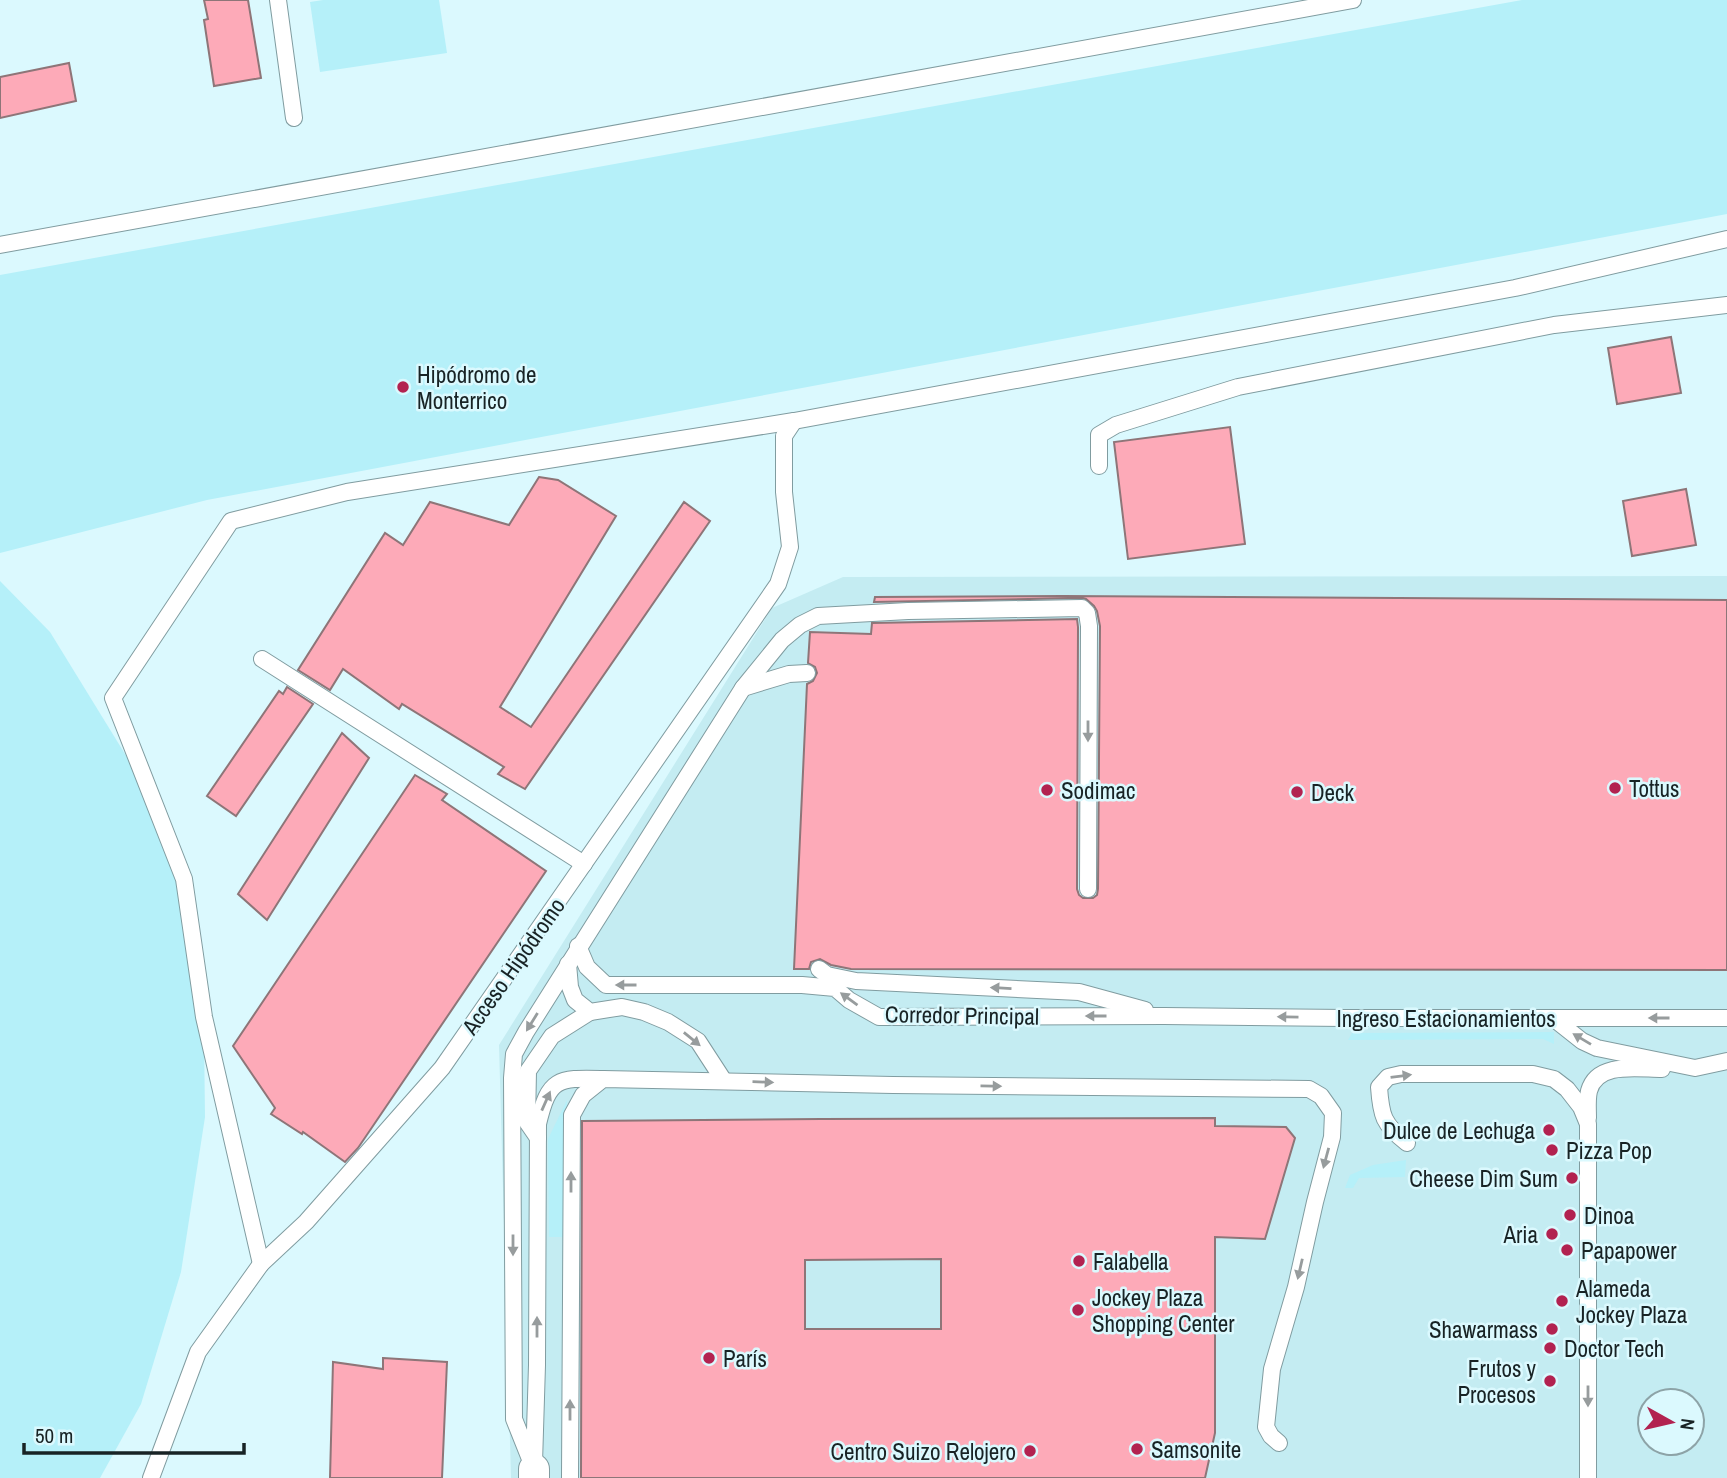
<svg xmlns="http://www.w3.org/2000/svg" width="1727" height="1478" font-family="'Archivo Narrow',sans-serif">
<style>
.built{fill:#c4ecf2;fill-rule:evenodd}
.green{fill:#b5f0f9}
.building{fill:#fdaab8;stroke:#8e7578;stroke-width:2;fill-rule:evenodd}
.lines{fill:none;stroke-linecap:round;stroke-linejoin:round}
.lane-casing{stroke:#809ca0;stroke-width:18}
.street-casing{stroke:#809ca0;stroke-width:32}
.lane{stroke:#fff;stroke-width:16}
.street{stroke:#fff;stroke-width:30}
.oneway{fill:#979c9d}
.poi-dot{fill:#b22250;stroke:#dbf9fe;stroke-width:2.5}
.labels{text-anchor:middle;dominant-baseline:central;stroke-width:5;stroke-linejoin:round;paint-order:stroke}
.poi-label{font-size:23px;fill:#182325;stroke:#dbf9fe;text-anchor:start}
.street-label{font-size:23px;fill:#182325;stroke:#dbf9fe}
</style>
<rect width="100%" height="100%" fill="#dbf9fe"/>
<path class="built" d="M1727,576V1478H511L499,1045L772,608L843,577ZM1650,1401H1692V1443H1650Z"/>
<g class="green">
<polygon points="323,0 439,0 447,53 320,72 310,2"/>
<polygon points="1522,0 1727,0 1727,214 207,500 0,553 0,275"/>
<polygon points="0,581 50,632 149,793 203,952 205,1117 181,1272 141,1404 100,1478 0,1478"/>
<polygon points="1554,1032 1554,1044 1543,1039 1348,1040 1352,1033"/>
<polygon points="567,1100 567,1237 549,1237 548,1139"/>
<polygon points="1406,1160 1405,1177 1359,1178 1353,1188 1345,1188 1350,1175 1373,1165"/>
</g>
<g class="building">
<polygon points="204,0 248,0 261,78 214,86 204,20 208,19"/>
<polygon points="69,63 76,101 0,118 0,77"/>
<polygon points="1671,337 1681,393 1617,404 1608,348"/>
<polygon points="1230,427 1245,544 1128,559 1114,442"/>
<polygon points="539,477 558,480 616,516 500,707 531,727 684,502 710,521 525,789 498,774 504,767 402,704 399,709 343,669 330,690 298,670 385,533 403,545 430,502 509,525"/>
<polygon points="1686,489 1696,545 1632,556 1623,501"/>
<polygon points="1063,596 1727,600 1727,970 851,969 831,965 820,959 811,962 809,969 794,969 807,684 813,681 817,673 815,667 808,663 810,632 871,634 872,623 1077,619 1078,627 1077,889 1079,895 1083,898 1093,898 1097,895 1098,889 1100,626 1097,611 1094,606 1086,599 1082,598 874,602 875,597"/>
<polygon points="287,687 313,704 236,816 207,796 279,691 283,694"/>
<polygon points="342,733 369,758 267,920 238,894"/>
<polygon points="415,775 447,794 442,800 546,871 358,1148 345,1162 303,1132 302,1134 271,1114 275,1108 233,1046"/>
<path d="M1215,1118V1126L1286,1127L1295,1138L1265,1239L1215,1237V1433L1205,1478H581L582,1121L821,1119ZM941,1259V1329H805V1260Z"/>
<polygon points="383,1358 447,1362 442,1478 330,1478 333,1362 383,1369"/>
</g>
<g class="lines">
<defs>
<g id="lane">
<polyline points="278,0 294,118"/>
<polyline points="0,245 1353,0"/>
<polyline points="1099,466 1099,435 1116,425 1238,387 1554,325 1727,305"/>
<polyline points="262,659 584,864"/>
<polyline points="743,688 789,674 807,673"/>
<polyline points="578,946 587,967 606,985 802,985 835,988 849,1000 879,1017 1164,1016 1346,1018 1727,1018"/>
<polyline points="568,964 570,987 575,1000 590,1012 622,1007 644,1012 668,1022 698,1041 724,1081"/>
<polyline points="819,969 827,975 856,981 1079,992 1145,1010"/>
<polyline points="1553,1018 1582,1041 1597,1048 1695,1068 1727,1061"/>
<path d="M1588,1118C1588,1110 1587,1099 1589,1091C1597,1061 1638,1069 1662,1069"/>
<polyline points="538,1138 527,1122 528,1071 552,1036 590,1012"/>
<path d="M1407,1143C1383,1124 1381,1116 1379,1087L1388,1077L1401,1074H1533L1554,1079L1567,1089L1581,1107L1588,1124V1478"/>
<polyline points="261,1264 204,1017 184,879 113,698 231,521 347,492 794,421 1515,288 1727,239"/>
<path d="M534,1463L537,1365L538,1124C549,1077 558,1078 603,1079"/>
<polyline points="534,1469 514,1419 512,1078 514,1054 526,1032 743,688 782,640 800,625 818,616 908,611 1082,608 1087,613 1089,626 1088,889"/>
<polyline points="151,1478 198,1352 261,1264 306,1222 442,1068 778,584 790,547 784,492 784,436 794,421"/>
<polyline points="570,1478 572,1115 583,1095 603,1079 893,1085 1309,1089 1321,1096 1333,1113 1332,1137 1315,1202 1296,1287 1272,1369 1266,1427 1271,1436 1279,1443"/>
</g>
<polyline id="street" points="534,1478 534,1469"/>
</defs>
<use href="#lane" class="lane-casing"/>
<use href="#street" class="street-casing"/>
<use href="#lane" class="lane"/>
<use href="#street" class="street"/>
</g>
<defs><path id="oneway-solid" d="M-6-.8H1V-3.2L6.5 0L1 3.2V.8H-6Z" transform="scale(1.75)"/></defs>
<g class="oneway">
<use href="#oneway-solid" transform="translate(1088 731) rotate(90)"/>
<use href="#oneway-solid" transform="translate(626 985) rotate(-180)"/>
<use href="#oneway-solid" transform="translate(1001 988) rotate(-177)"/>
<use href="#oneway-solid" transform="translate(849 999) rotate(-144)"/>
<use href="#oneway-solid" transform="translate(1096 1016) rotate(180)"/>
<use href="#oneway-solid" transform="translate(1288 1017) rotate(-179)"/>
<use href="#oneway-solid" transform="translate(1659 1018) rotate(180)"/>
<use href="#oneway-solid" transform="translate(532 1022) rotate(122)"/>
<use href="#oneway-solid" transform="translate(692 1039) rotate(39)"/>
<use href="#oneway-solid" transform="translate(1582 1039) rotate(-149)"/>
<use href="#oneway-solid" transform="translate(1401 1076) rotate(-7)"/>
<use href="#oneway-solid" transform="translate(763 1082) rotate(2)"/>
<use href="#oneway-solid" transform="translate(991 1086) rotate(1)"/>
<use href="#oneway-solid" transform="translate(546 1101) rotate(-66)"/>
<use href="#oneway-solid" transform="translate(1326 1158) rotate(105)"/>
<use href="#oneway-solid" transform="translate(571 1182) rotate(-90)"/>
<use href="#oneway-solid" transform="translate(513 1245) rotate(90)"/>
<use href="#oneway-solid" transform="translate(1300 1269) rotate(103)"/>
<use href="#oneway-solid" transform="translate(537 1327) rotate(-90)"/>
<use href="#oneway-solid" transform="translate(1588 1396) rotate(90)"/>
<use href="#oneway-solid" transform="translate(570 1410) rotate(-90)"/>
</g>
<g class="poi-dot">
<circle cx="403" cy="387" r="7"/>
<circle cx="1615" cy="788" r="7"/>
<circle cx="1047" cy="790" r="7"/>
<circle cx="1297" cy="792" r="7"/>
<circle cx="1549" cy="1130" r="7"/>
<circle cx="1552" cy="1150" r="7"/>
<circle cx="1572" cy="1178" r="7"/>
<circle cx="1570" cy="1215" r="7"/>
<circle cx="1552" cy="1234" r="7"/>
<circle cx="1567" cy="1250" r="7"/>
<circle cx="1079" cy="1261" r="7"/>
<circle cx="1562" cy="1301" r="7"/>
<circle cx="1078" cy="1310" r="7"/>
<circle cx="1552" cy="1329" r="7"/>
<circle cx="1550" cy="1348" r="7"/>
<circle cx="709" cy="1358" r="7"/>
<circle cx="1550" cy="1381" r="7"/>
<circle cx="1137" cy="1449" r="7"/>
<circle cx="1030" cy="1451" r="7"/>
</g>
<g class="labels">
<g class="poi-label">
<text x="417" y="374">Hipódromo de<tspan x="417" dy="26">Monterrico</tspan></text>
<text x="1629" y="788">Tottus</text>
<text x="1061" y="790">Sodimac</text>
<text x="1311" y="792">Deck</text>
<text x="1535" y="1130" text-anchor="end">Dulce de Lechuga</text>
<text x="1566" y="1150">Pizza Pop</text>
<text x="1558" y="1178" text-anchor="end">Cheese Dim Sum</text>
<text x="1584" y="1215">Dinoa</text>
<text x="1538" y="1234" text-anchor="end">Aria</text>
<text x="1581" y="1250">Papapower</text>
<text x="1093" y="1261">Falabella</text>
<text x="1576" y="1288">Alameda<tspan x="1576" dy="26">Jockey Plaza</tspan></text>
<text x="1092" y="1297">Jockey Plaza<tspan x="1092" dy="26">Shopping Center</tspan></text>
<text x="1538" y="1329" text-anchor="end">Shawarmass</text>
<text x="1564" y="1348">Doctor Tech</text>
<text x="723" y="1358">París</text>
<text x="1536" y="1368" text-anchor="end">Frutos y<tspan x="1536" dy="26">Procesos</tspan></text>
<text x="1151" y="1449">Samsonite</text>
<text x="1016" y="1451" text-anchor="end">Centro Suizo Relojero</text>
</g>
<g class="street-label">
<text transform="translate(513 966) rotate(-55)">Acceso Hipódromo</text>
<text transform="translate(962 1015) rotate(1)">Corredor Principal</text>
<text x="1446" y="1018">Ingreso Estacionamientos</text>
</g>
</g>
<g transform="translate(1671 1422) rotate(98)"><circle r="33" fill="#dbf9fe" stroke="#8da3a7" stroke-width="2"/>
<path d="M0-5L12 26L0 18L-12 26Z" fill="#b22250"/>
<text y="-10" font-size="19" font-weight="bold" text-anchor="middle" fill="#182325">N</text>
</g>
<path d="M24 1443v10h220v-10" fill="none" stroke="#182325" stroke-width="3.5"/>
<text x="35" y="1443" font-size="21" fill="#182325" stroke="#dbf9fe" stroke-width="5" paint-order="stroke">50 m</text>
</svg>
